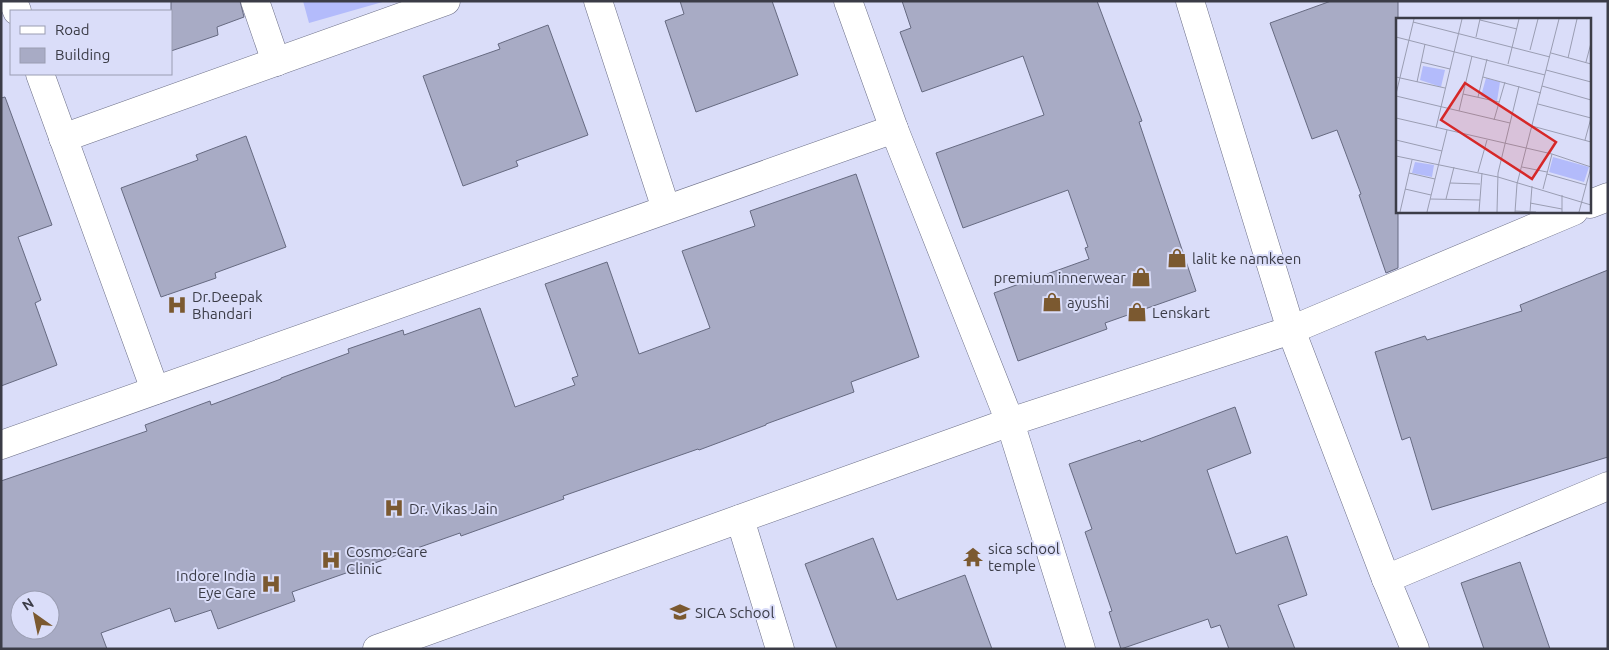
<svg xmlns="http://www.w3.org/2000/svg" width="1609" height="650" font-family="Ubuntu,sans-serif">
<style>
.green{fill:#b3bbfb}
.building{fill:#a8abc5;stroke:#666a81;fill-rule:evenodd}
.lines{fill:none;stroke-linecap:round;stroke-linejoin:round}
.minor-casing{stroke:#6c6f87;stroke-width:29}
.minor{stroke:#fff;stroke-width:28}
.labels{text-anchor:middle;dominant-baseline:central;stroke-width:4;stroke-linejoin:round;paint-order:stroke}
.poi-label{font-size:15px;fill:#3b3c47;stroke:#daddf9;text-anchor:start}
.inset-road{fill:none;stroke:#9a9db2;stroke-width:1}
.view{fill:#d62828;fill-opacity:0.15;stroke:#d62828;stroke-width:2.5}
.inset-edge{fill:none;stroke:#3b3c47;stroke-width:2.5}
</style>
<rect width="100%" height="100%" fill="#daddf9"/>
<polygon class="green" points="303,1 386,1 309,23"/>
<g class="building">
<polygon points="171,1 240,1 244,17 217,27 218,35 171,51"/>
<polygon points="680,1 772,1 798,75 696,112 665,21 684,14"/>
<polygon points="902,1 1097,1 1142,121 1139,122 1196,291 1105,323 1107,329 1018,361 994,293 1089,259 1085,248 1088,247 1068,190 963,228 936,153 1044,115 1023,56 922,92 900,32 911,28"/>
<polygon points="1331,1 1398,1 1398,268 1386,273 1359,195 1361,194 1337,130 1312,139 1270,23"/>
<polygon points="548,25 588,135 516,161 518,166 463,186 423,76 500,49 498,44"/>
<polygon points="5,97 52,225 18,237 41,300 35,303 57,365 1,386 1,98"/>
<polygon points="246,136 286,247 215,273 216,278 161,297 121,188 198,160 196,155"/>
<path d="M856,174L919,357L851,382L854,392L766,424V425L699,450L698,449L563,496L564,499L461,536L460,533L292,592L295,601L218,629L211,610L175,622L170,608L101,633L107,649H1V481L147,431L145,425L210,401L211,405L281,379V378L349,353L348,349L403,330L404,335L480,308L515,407L575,385L572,378L578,376L545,284L607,262L639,354L710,328L682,251L755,226L750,211ZM20,600H50V630H20Z"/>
<polygon points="1608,270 1608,457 1432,510 1410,437 1402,440 1375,352 1425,336 1427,340 1522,311 1520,305"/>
<polygon points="1235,407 1251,453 1207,470 1236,554 1287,536 1307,595 1278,605 1295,649 1229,649 1220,625 1211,628 1208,619 1121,649 1109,612 1112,611 1085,532 1092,529 1069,464 1140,440 1141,442"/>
<polygon points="873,538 897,600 965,575 992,649 837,649 805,564"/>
<polygon points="1520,562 1550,649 1484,649 1461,583"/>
</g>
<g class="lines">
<defs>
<g id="minor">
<polyline points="13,1 17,11"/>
<polyline points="255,1 276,62"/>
<polyline points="598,1 666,209"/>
<polyline points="848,1 894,129 1010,422 1081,649"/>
<polyline points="1190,1 1291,330 1386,579 1415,649"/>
<polyline points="40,74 155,390"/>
<polyline points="63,138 446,1"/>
<polyline points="1590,204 1608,197"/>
<polyline points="1,445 894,129"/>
<polyline points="740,519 780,649"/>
<polyline points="1386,579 1608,486"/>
<polyline points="377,649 1010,422 1291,330 1574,211"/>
</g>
</defs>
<use href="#minor" class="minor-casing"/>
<use href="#minor" class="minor"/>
</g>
<defs>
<symbol id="shop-bare" viewBox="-9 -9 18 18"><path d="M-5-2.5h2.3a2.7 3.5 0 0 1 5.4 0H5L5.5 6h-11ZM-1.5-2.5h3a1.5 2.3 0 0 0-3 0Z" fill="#7b5930" stroke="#daddf9" stroke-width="2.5" paint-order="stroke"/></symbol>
<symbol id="hospital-bare" viewBox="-9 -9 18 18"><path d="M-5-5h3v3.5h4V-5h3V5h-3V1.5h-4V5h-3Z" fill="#7b5930" stroke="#daddf9" stroke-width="2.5" paint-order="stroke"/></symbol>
<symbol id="temple-bare" viewBox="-9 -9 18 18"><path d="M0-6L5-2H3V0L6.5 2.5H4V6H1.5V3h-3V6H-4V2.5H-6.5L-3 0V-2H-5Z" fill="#7b5930" stroke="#daddf9" stroke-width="2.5" paint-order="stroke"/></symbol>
<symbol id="school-bare" viewBox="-9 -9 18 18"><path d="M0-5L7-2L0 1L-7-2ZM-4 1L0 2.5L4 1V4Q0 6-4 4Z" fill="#7b5930" stroke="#daddf9" stroke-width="2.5" paint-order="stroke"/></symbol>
</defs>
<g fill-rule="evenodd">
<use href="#shop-bare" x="1163" y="244" width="28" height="28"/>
<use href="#shop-bare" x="1127" y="263" width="28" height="28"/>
<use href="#shop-bare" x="1038" y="288" width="28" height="28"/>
<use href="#hospital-bare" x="163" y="291" width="28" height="28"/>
<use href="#shop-bare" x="1123" y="298" width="28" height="28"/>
<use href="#hospital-bare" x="380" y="494" width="28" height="28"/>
<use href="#temple-bare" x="959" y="543" width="28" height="28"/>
<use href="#hospital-bare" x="317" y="546" width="28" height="28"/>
<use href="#hospital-bare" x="257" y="570" width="28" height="28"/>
<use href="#school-bare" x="666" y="598" width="28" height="28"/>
</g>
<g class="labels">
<g class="poi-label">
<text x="1192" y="258">lalit ke namkeen</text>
<text x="1126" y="277" text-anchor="end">premium innerwear</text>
<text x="192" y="296">Dr.Deepak<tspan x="192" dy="17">Bhandari</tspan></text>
<text x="1067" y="302">ayushi</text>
<text x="1152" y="312">Lenskart</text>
<text x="409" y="508">Dr. Vikas Jain</text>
<text x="988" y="548">sica school<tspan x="988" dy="17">temple</tspan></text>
<text x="346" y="551">Cosmo-Care<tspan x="346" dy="17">Clinic</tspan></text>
<text x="256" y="575" text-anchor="end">Indore India<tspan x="256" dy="17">Eye Care</tspan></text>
<text x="695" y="612">SICA School</text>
</g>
</g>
<g transform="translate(1396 18)">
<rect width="195" height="195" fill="#daddf9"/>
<path d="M27,48L49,52L45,69L24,62ZM90,60L104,64L101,83L85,78ZM157,139L193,149L188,164L153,154ZM19,144L38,147L36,159L16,155Z" fill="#b3bbfb"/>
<path class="inset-road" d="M84,2L121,11M17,4L154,39M0,19L149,57M80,19L84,1M134,32L142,1M155,35L195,46M172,40L181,1M25,44L54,51M190,44L195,25M112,46L123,1M150,52L195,64M0,59L49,70M87,59L145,75M21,64L29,26M146,68L195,82M0,76L18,1M67,76L103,84M0,78L114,105M82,79L91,41M142,86L195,100M63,93L76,38M0,100L156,136L195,149M98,102L109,64M136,108L195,124M40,110L66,1M0,122L46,133M189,122L195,100M0,138L102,159L195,187M126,149L151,154M82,154L91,122M13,155L39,161M151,156L190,167M54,165L84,166M9,171L35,177M147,171L156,136M34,181L84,182M50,181L58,149M134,185L166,191M119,193L140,194M4,194L16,142M31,194L51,112M83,194L86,155M101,194L102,155L123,68M119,194L121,166L163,1M134,194L136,168M166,194V177M183,194L195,149"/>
<path class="view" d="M69,65L160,124L136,161L45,102Z"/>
<rect width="195" height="195" class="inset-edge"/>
</g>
<rect width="1609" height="650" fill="none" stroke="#3b3c47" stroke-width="5"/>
<rect x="10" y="10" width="162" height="65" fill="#daddf9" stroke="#9a9db2"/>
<rect x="20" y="26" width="25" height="8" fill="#ffffff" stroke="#9a9db2"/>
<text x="55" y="35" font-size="15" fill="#3b3c47">Road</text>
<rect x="20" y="48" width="25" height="15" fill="#a8abc5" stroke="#9a9db2"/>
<text x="55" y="60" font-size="15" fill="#3b3c47">Building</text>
<g transform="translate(35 615) rotate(327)"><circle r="24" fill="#daddf9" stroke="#9a9db2"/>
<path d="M0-4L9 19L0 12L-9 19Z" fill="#7b5930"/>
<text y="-8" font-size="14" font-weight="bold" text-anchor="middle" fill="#3b3c47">N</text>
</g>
</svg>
